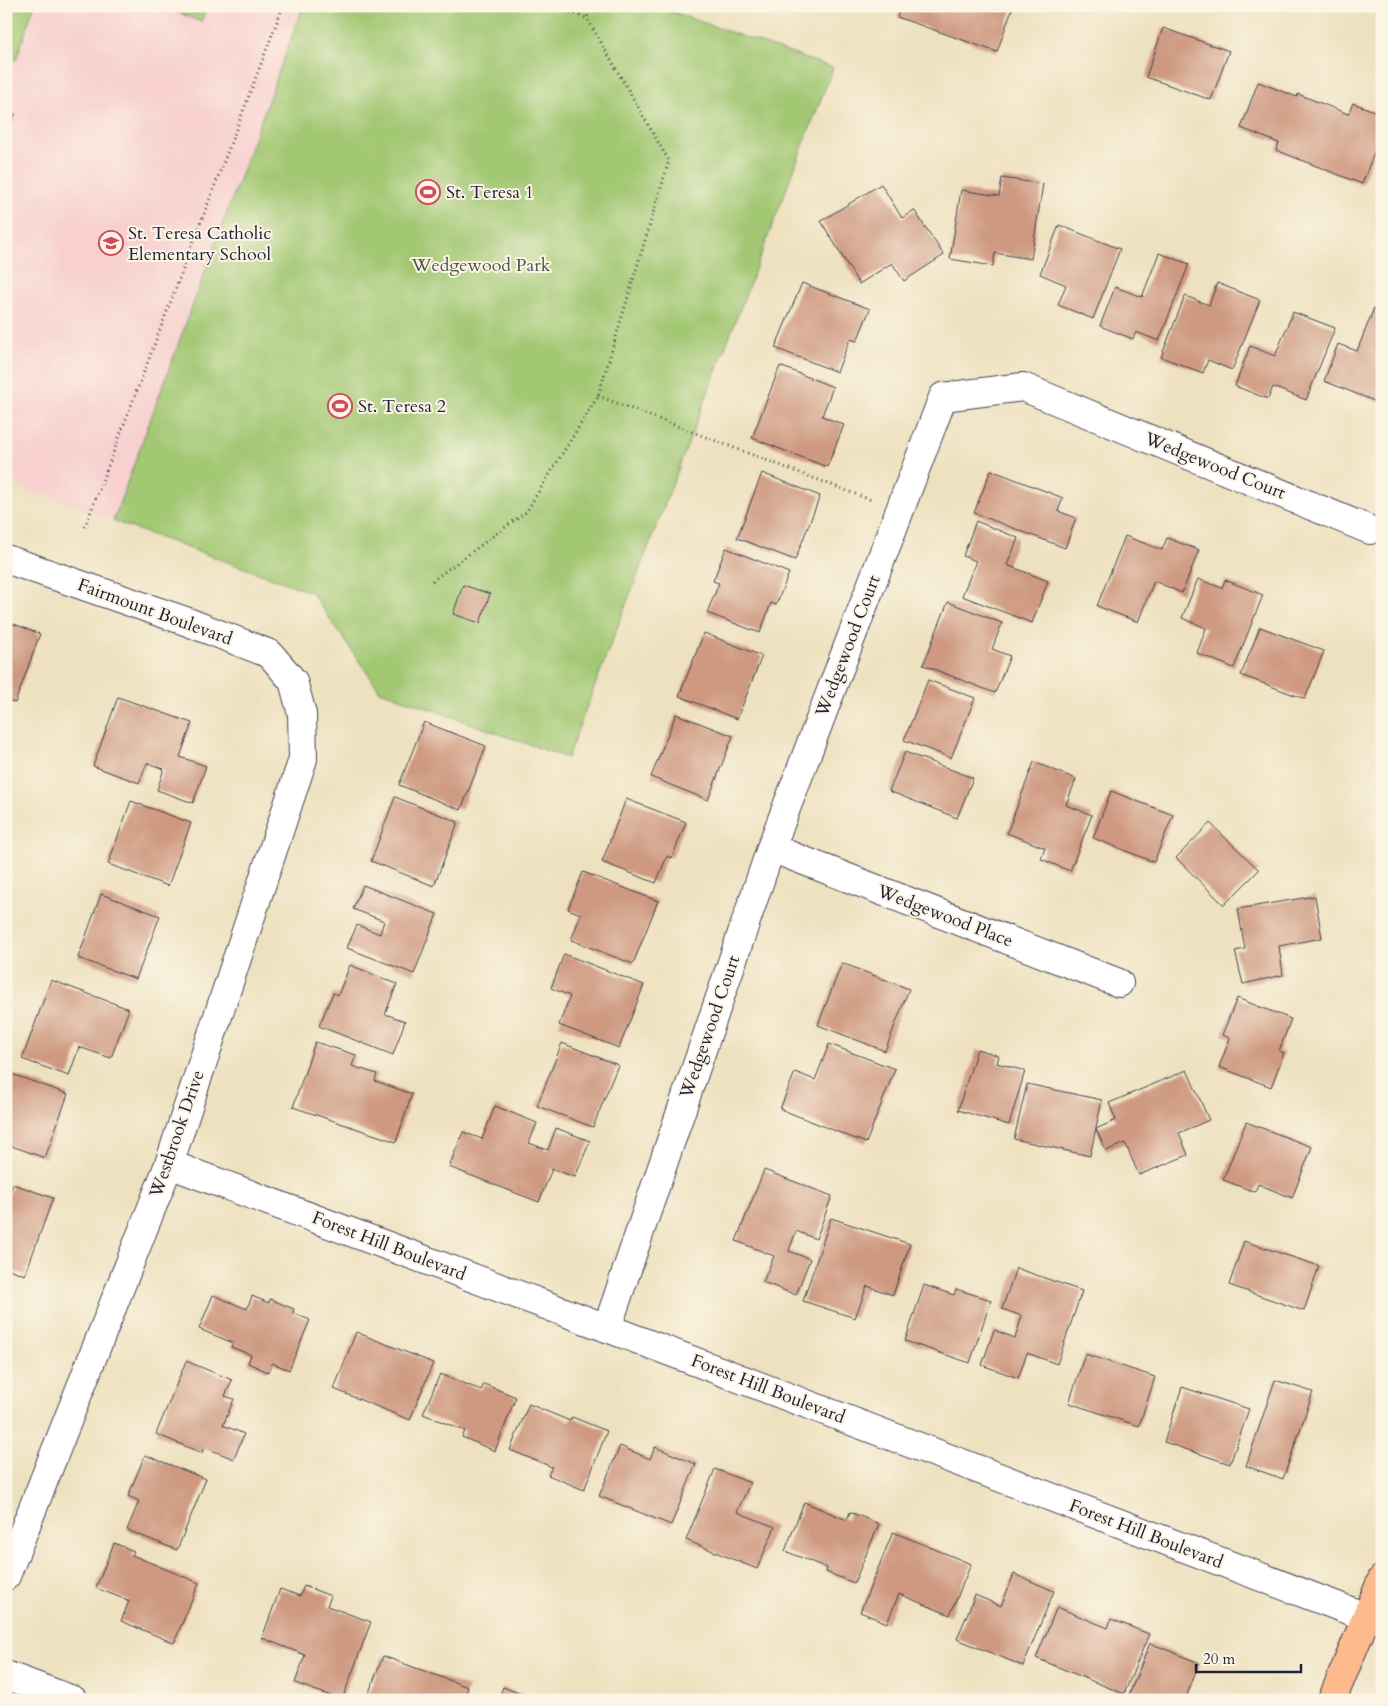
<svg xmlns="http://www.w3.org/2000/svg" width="1388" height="1706" font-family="Cardo,serif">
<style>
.built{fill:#f7d0cf}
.green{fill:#a2c873;stroke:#627557}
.building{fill:#ce9980}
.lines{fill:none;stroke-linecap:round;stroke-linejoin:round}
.minor-casing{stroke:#413f4f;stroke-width:30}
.major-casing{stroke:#413f4f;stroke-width:30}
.path{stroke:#413f4f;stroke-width:3;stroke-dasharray:1 4;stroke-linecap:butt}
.minor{stroke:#fff;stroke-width:28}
.major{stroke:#fcba8d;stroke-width:28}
.labels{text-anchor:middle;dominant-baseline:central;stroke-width:4;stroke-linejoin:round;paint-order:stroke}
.poi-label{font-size:18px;fill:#22223b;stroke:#fcf5e5;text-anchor:start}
.park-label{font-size:18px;fill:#48544c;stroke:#fcf5e5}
.street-label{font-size:18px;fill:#22223b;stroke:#fcf5e5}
</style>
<rect width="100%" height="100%" fill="#fcf5e5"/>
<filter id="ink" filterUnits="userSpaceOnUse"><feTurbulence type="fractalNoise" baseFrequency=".02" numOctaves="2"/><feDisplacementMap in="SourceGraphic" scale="10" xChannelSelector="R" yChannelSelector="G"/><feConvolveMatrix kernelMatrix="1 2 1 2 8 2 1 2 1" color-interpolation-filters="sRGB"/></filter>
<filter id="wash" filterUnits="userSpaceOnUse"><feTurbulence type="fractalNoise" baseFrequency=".0096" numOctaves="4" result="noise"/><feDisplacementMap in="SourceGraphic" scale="20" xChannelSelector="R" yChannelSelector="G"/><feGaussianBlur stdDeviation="1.12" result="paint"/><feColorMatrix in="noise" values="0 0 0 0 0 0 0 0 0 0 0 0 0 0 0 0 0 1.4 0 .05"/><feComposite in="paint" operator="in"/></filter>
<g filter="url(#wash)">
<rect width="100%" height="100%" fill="#eee1bf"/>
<polygon class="built" points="6,6 303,6 113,521 6,481"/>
<g class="green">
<polygon points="6,6 34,6 16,60 6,55"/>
<polygon points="162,6 207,6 201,22"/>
<polygon points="303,6 656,6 833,68 567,758 380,691 311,592 113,521"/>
</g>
<g id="blocks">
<g class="building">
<polygon points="901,6 1013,6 997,52 897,17"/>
<polygon points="1163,28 1229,51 1211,100 1146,77"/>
<polygon points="1258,82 1297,97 1298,94 1348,114 1353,103 1382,114 1382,132 1362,184 1276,150 1279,143 1241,128"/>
<polygon points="6,111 15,114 6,138"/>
<polygon points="1002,178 1043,184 1031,259 995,253 993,266 950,259 961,190 999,196"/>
<polygon points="881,184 902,218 914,210 944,255 904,281 892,263 859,284 821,221"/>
<polygon points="1059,225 1120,249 1093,319 1058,305 1066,285 1040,274"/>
<polygon points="1159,253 1189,264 1159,341 1136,332 1133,339 1100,326 1115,287 1142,297"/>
<polygon points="802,283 870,309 857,341 850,339 837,372 775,348"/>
<polygon points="1217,283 1260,300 1232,370 1208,360 1203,373 1161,357 1185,296 1209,305"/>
<polygon points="1374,308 1382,311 1382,404 1324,381 1338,344 1357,351"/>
<polygon points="1293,312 1335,328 1306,400 1273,387 1268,399 1235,386 1250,346 1275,356"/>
<polygon points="780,366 833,387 822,416 844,425 827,467 752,438"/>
<polygon points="991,470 1063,498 1058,511 1076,518 1065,548 974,513"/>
<polygon points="762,473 820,496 795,560 737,538"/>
<polygon points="976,521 1018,538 1007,565 1048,581 1032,623 962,596 976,561 963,556"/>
<polygon points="1125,536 1162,550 1167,538 1199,550 1182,593 1154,581 1138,622 1097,606"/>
<polygon points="726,548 789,573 776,605 771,603 760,633 707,613 719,583 713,581"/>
<polygon points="1198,579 1222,588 1225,580 1263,595 1234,668 1197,653 1206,628 1182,618"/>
<polygon points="463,585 490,594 480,623 453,614"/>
<polygon points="948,602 1002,623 992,649 1010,656 995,693 923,665"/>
<polygon points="6,621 40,634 15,703 6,700"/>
<polygon points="1260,627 1324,651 1305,699 1241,675"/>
<polygon points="704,633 762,656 737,719 679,696"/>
<polygon points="928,680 975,698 951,758 904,740"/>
<polygon points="118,697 192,723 180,757 206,766 193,803 157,790 164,769 147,763 139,783 93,766"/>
<polygon points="676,714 733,736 708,800 651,777"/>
<polygon points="424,722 486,746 461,810 399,785"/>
<polygon points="905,752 973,778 957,818 889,791"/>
<polygon points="1034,762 1076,779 1066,805 1092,815 1070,871 1041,859 1045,848 1007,833"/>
<polygon points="1111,791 1173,815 1154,862 1093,838"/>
<polygon points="395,797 458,822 434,886 371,861"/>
<polygon points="626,799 686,822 672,858 667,856 656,883 602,862"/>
<polygon points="131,801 191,823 168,886 108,864"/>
<polygon points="1210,823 1259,870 1224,905 1176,858"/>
<polygon points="583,872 658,901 633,964 571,940 581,914 568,909"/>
<polygon points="363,885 437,914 414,974 347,948 357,925 380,934 384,921 353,909"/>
<polygon points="101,894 160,916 136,979 78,958"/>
<polygon points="1315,896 1322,938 1279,946 1283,975 1243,984 1235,951 1245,949 1238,909"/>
<polygon points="564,954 644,985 619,1048 559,1025 570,996 551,988"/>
<polygon points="842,963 909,989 885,1051 818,1025"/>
<polygon points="350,965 397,984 385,1014 405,1021 393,1055 319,1026 333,993 338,995"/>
<polygon points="51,980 129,1009 111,1058 79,1047 69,1076 22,1059"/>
<polygon points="1237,998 1291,1019 1279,1051 1284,1053 1271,1087 1219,1067 1230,1038 1222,1035"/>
<polygon points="315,1042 356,1055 352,1066 377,1074 375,1081 412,1094 396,1142 293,1107"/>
<polygon points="562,1043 618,1065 593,1127 537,1106"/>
<polygon points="829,1044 895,1069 866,1143 780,1109 795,1072 815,1080"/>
<polygon points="977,1049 999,1056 997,1063 1025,1071 1009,1125 958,1110"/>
<polygon points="1187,1070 1209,1120 1179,1133 1188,1155 1139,1175 1125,1143 1106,1151 1096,1129 1116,1120 1109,1103"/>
<polygon points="9,1073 68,1094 45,1158 6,1144 6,1080"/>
<polygon points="1027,1084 1102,1100 1090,1156 1014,1139"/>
<polygon points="495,1106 537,1123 529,1143 548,1150 556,1128 590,1141 575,1177 552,1169 539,1202 449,1167 463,1132 482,1139"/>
<polygon points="1246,1122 1312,1147 1292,1198 1258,1184 1255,1192 1223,1180"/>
<polygon points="764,1170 832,1196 816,1239 796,1231 789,1251 810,1259 796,1295 763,1282 774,1256 736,1241"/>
<polygon points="13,1184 53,1198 25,1275 6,1268 6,1194 9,1195"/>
<polygon points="831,1218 910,1244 893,1295 867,1286 855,1318 803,1301"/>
<polygon points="1244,1241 1319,1266 1304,1311 1229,1285"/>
<polygon points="1016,1268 1082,1291 1057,1364 1027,1353 1018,1378 982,1365 994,1330 1015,1338 1022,1316 1002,1309"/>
<polygon points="924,1285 954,1295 956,1289 991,1300 970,1363 905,1341"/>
<polygon points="213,1295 247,1309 252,1296 269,1303 270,1299 294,1309 293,1313 310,1320 289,1370 272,1363 268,1372 248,1363 251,1355 231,1347 233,1343 199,1329"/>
<polygon points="356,1332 433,1363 410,1420 334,1389"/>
<polygon points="1085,1354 1155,1377 1139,1426 1069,1403"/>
<polygon points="186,1361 232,1380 225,1396 234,1399 223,1425 244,1434 234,1459 204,1447 202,1453 156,1434"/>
<polygon points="440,1374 481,1390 484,1384 516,1397 495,1451 462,1437 465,1431 423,1414"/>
<polygon points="1275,1380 1313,1392 1283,1479 1246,1466"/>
<polygon points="1182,1387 1249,1409 1230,1464 1164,1442"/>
<polygon points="529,1404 570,1421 572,1417 607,1431 584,1490 548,1475 552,1467 510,1450"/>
<polygon points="620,1446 650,1459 655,1447 696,1464 671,1525 599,1496"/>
<polygon points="145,1455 206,1479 177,1550 127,1530 139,1501 128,1496"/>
<polygon points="715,1469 750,1483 737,1512 775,1527 757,1569 686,1540"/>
<polygon points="804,1502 847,1520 850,1512 879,1524 854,1583 826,1572 827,1568 785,1551"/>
<polygon points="893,1532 971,1564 950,1615 899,1594 887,1623 860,1612"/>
<polygon points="114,1543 134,1551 132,1555 199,1583 174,1643 121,1621 129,1601 96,1588"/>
<polygon points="1014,1574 1054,1591 1023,1666 957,1639 975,1595 1001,1606"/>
<polygon points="304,1586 331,1596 327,1606 371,1622 342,1700 295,1683 305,1655 262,1638 280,1589 300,1596"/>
<polygon points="1057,1607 1108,1628 1111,1619 1149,1634 1124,1694 1036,1658"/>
<polygon points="1150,1643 1199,1663 1185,1700 1127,1700"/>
<polygon points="383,1656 468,1687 464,1700 366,1700"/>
<polygon points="503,1687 536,1700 498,1700"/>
</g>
</g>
</g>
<g filter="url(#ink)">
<use href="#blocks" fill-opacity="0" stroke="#413f4f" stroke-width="1"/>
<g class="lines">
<defs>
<g id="minor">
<polyline points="6,559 188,622 270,654 293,681 302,714 303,759 169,1164 6,1576"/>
<polyline points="771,848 1119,983"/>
<polyline points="169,1164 607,1328 1366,1617"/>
<polyline points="607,1328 771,848 943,397 1023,387 1370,530"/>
<polyline points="6,1675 73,1700"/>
</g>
<polyline id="major" points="1332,1700 1382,1579"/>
</defs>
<use href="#minor" class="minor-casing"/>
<use href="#major" class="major-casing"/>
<g class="path">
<polyline points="551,6 586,18"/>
<polyline points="598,396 871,500"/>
<polyline points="85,527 283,6"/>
<polyline points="432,581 526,512 598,396 669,161 587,18 590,6"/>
</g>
<use href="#minor" class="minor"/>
<use href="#major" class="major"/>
</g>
</g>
<defs>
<symbol id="stadium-ring" viewBox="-11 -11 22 22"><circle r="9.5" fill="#fcf5e5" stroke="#d1495b" stroke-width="1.5"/><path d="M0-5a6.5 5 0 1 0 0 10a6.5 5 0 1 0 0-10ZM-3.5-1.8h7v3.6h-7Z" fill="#d1495b"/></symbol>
<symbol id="school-ring" viewBox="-11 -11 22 22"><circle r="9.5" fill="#fcf5e5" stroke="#d1495b" stroke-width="1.5"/><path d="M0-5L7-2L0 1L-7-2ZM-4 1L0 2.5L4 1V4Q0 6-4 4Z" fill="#d1495b"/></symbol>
</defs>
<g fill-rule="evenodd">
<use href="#stadium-ring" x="414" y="178" width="28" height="28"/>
<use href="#school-ring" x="97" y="229" width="28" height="28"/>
<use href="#stadium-ring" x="326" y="392" width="28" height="28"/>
</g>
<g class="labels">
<g class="poi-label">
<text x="446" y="192">St. Teresa 1</text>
<text x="128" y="233">St. Teresa Catholic<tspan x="128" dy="21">Elementary School</tspan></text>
<text x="358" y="406">St. Teresa 2</text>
</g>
<g class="park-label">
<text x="481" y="265">Wedgewood Park</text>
</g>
<g class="street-label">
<text transform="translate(1215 466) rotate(22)">Wedgewood Court</text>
<text transform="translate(155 612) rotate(20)">Fairmount Boulevard</text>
<text transform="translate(848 646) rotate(-69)">Wedgewood Court</text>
<text transform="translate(945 916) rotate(21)">Wedgewood Place</text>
<text transform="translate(710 1027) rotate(-71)">Wedgewood Court</text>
<text transform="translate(177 1134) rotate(-71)">Westbrook Drive</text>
<text transform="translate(389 1246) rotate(21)">Forest Hill Boulevard</text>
<text transform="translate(768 1389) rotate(21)">Forest Hill Boulevard</text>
<text transform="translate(1146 1534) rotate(21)">Forest Hill Boulevard</text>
</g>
</g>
<rect width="1388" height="1706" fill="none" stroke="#fcf5e5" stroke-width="25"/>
<path d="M1196 1664v8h105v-8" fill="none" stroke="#22223b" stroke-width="2.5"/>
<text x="1203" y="1664" font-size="15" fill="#22223b" stroke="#fcf5e5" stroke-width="4" paint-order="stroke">20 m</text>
</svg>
